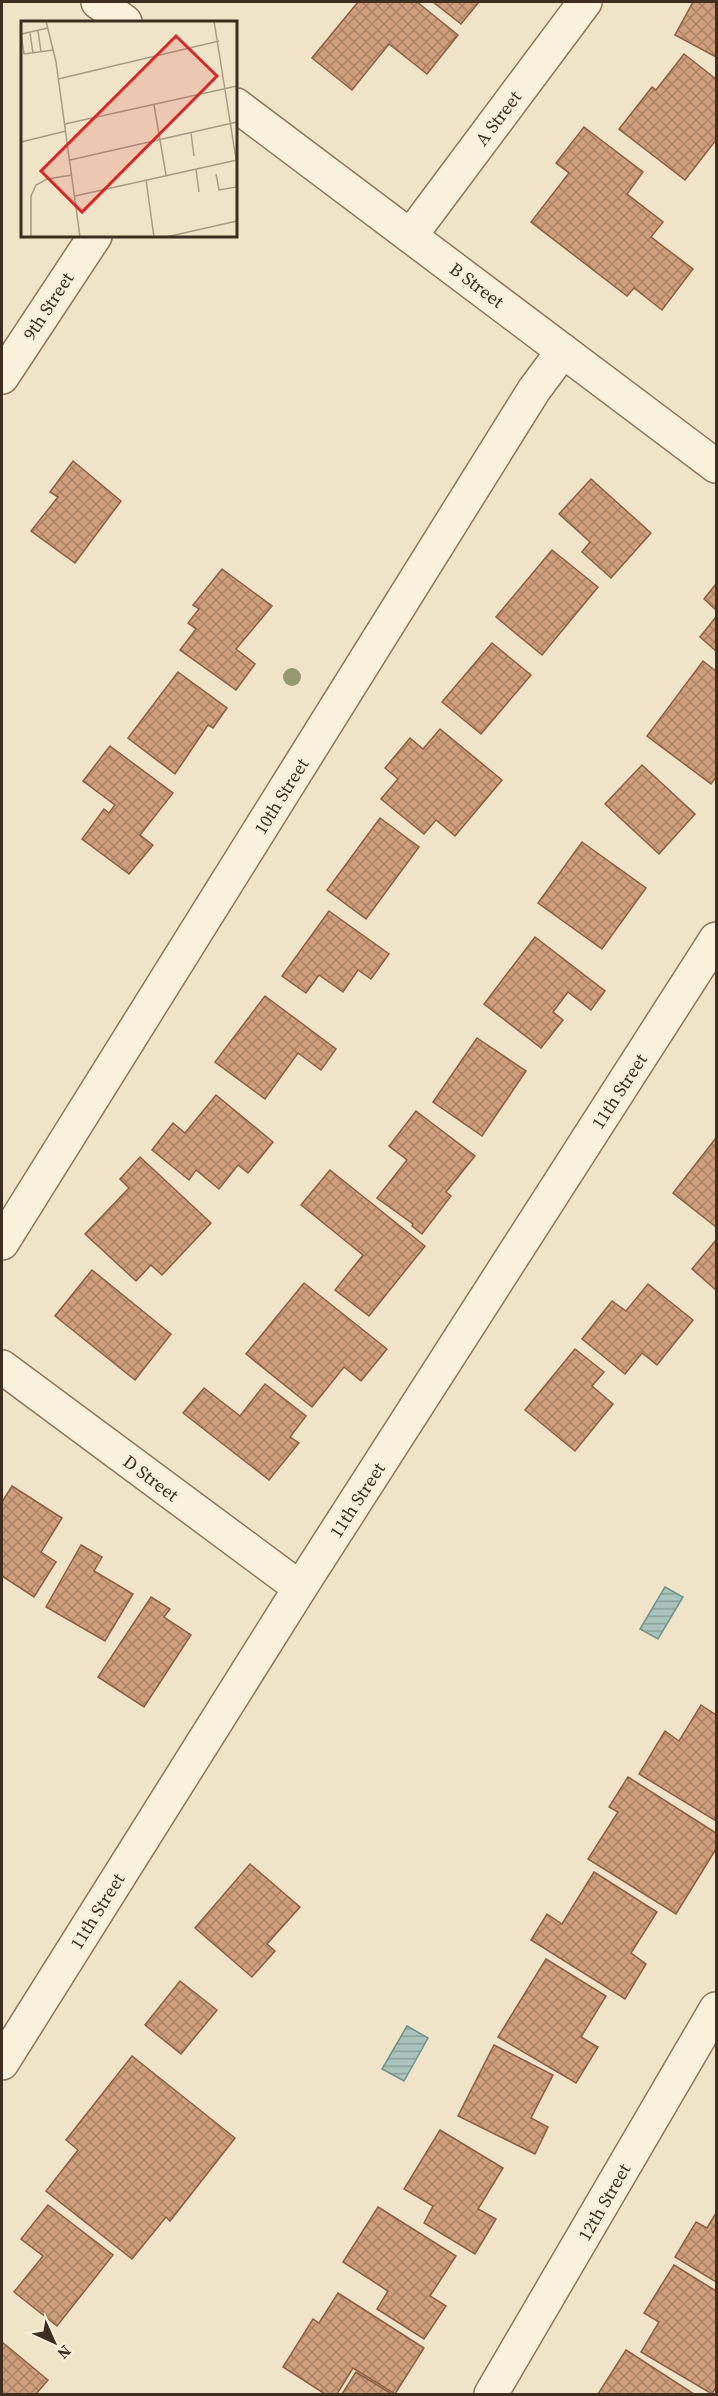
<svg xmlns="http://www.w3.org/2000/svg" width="718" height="2396" font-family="'Source Serif 4',serif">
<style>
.water{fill:url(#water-rules);stroke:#6f938a;stroke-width:1.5}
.building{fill:url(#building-cross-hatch);stroke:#8d5f41;stroke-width:1.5}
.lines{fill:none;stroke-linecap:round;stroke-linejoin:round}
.minor-casing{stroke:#8d765c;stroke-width:36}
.minor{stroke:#faf1dc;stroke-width:33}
.tree{fill:#96986f}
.labels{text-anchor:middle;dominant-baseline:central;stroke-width:4.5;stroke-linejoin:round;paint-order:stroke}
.street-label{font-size:18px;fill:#3d2e20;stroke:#f7eed8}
.inset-road{fill:none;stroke:#a89b85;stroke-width:1.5}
.view{fill:#d62828;fill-opacity:0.15;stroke:#d62828;stroke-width:3}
.inset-edge{fill:none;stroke:#3d2e20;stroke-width:3}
</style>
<defs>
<pattern id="water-rules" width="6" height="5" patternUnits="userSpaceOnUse" patternTransform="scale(1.5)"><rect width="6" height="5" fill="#a9c4bc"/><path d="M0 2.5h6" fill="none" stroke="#8ba098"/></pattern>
<pattern id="building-cross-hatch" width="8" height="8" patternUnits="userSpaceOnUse" patternTransform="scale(1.5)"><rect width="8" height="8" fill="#cf9f7d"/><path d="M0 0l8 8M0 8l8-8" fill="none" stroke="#a98266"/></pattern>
</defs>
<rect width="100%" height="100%" fill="#f0e4c8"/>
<g class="water">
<polygon points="665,1587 683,1597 658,1639 640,1629"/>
<polygon points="407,2026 428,2038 404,2081 382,2069"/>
</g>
<g class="building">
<polygon points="358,2 417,2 458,35 427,74 389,44 352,90 312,58"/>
<polygon points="433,2 479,2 461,24"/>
<polygon points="693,2 716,2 716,57 675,35"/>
<polygon points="684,54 716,79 716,140 685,180 619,129 652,87 656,90"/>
<polygon points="584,127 643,172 627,194 663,222 651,237 693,269 662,310 634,288 627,296 531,222 569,173 556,163"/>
<polygon points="73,461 121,501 75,563 31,531 58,497 50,492"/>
<polygon points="591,479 651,533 611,578 582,552 590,542 559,514"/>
<polygon points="552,550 598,587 542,655 496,617"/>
<polygon points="222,569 272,606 236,649 255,664 236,690 180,650 196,629 188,623 199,609 193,605"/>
<polygon points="716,584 716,610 704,599"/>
<polygon points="716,617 716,651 700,637"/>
<polygon points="492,643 531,675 481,734 442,702"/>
<polygon points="703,661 716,671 716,777 711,784 647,736"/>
<polygon points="178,672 227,708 213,728 208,725 175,774 128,738"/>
<polygon points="440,729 502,780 455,836 436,820 424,834 381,799 398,779 385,768 410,738 423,749"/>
<polygon points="110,746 173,793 140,835 153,845 129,874 82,839 104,809 109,813 115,805 83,781"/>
<polygon points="642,765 695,814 659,854 605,804"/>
<polygon points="380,818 419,847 366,919 327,890"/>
<polygon points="582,842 646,888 602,949 538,903"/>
<polygon points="329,911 389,954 371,979 358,970 343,992 319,975 306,993 282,976"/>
<polygon points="535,937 605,991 591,1010 568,992 553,1012 563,1020 541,1048 484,1004"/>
<polygon points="265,996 336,1049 321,1070 298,1053 265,1099 215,1062"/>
<polygon points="477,1038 526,1071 482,1136 433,1102"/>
<polygon points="216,1095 273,1142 248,1173 238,1165 219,1189 196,1170 189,1180 152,1150 173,1123 185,1133"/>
<polygon points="416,1111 475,1156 446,1192 451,1196 422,1234 412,1226 413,1224 377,1198 407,1160 389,1146"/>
<polygon points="716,1138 716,1227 673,1193"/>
<polygon points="140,1157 211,1223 162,1275 151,1265 136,1281 85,1234 129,1188 120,1179"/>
<polygon points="330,1170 425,1246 369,1316 335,1290 363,1255 301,1205"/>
<polygon points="716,1240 716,1290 692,1269"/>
<polygon points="92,1270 171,1334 135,1380 55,1316"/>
<polygon points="304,1283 387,1349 361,1381 344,1367 312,1407 246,1354"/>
<polygon points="648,1284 693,1320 657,1365 642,1353 625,1374 582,1339 612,1301 626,1311"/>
<polygon points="575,1349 604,1372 592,1386 613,1404 575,1451 525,1410"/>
<polygon points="265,1384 306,1416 290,1437 299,1443 269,1480 183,1413 204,1388 240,1416"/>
<polygon points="12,1486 62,1518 41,1552 56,1562 34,1597 2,1576 2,1502"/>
<polygon points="81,1545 102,1557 94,1571 133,1594 105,1641 46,1607"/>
<polygon points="151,1597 170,1609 164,1617 191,1635 144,1707 98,1677"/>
<polygon points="701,1705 716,1715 716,1821 639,1774 665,1731 679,1741"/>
<polygon points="628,1777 716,1833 716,1849 676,1914 588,1859 618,1812 609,1807"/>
<polygon points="250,1864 300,1907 267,1944 275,1951 252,1977 195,1928"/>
<polygon points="594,1872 657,1912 631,1953 646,1964 625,1999 531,1940 547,1914 562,1924"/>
<polygon points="546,1959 606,1996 581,2037 598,2047 576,2083 498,2037"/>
<polygon points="180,1981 217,2010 181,2054 145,2025"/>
<polygon points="494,2045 553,2075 531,2118 548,2127 535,2154 458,2116"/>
<polygon points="132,2056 235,2138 170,2221 166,2217 132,2259 46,2191 78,2150 66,2140"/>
<polygon points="440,2130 503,2168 478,2209 496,2219 475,2254 424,2223 433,2206 404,2189"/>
<polygon points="48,2205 113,2255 57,2326 14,2292 43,2256 21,2239"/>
<polygon points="378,2207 456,2256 430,2296 446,2306 424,2339 377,2309 388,2291 343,2262"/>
<polygon points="716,2213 716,2282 675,2257 696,2222 707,2228"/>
<polygon points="674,2265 716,2291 716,2387 712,2394 641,2352 659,2322 644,2313"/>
<polygon points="338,2293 424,2348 395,2394 353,2368 337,2394 325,2394 283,2367 313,2319 319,2323"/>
<polygon points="2,2342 48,2380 36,2394 2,2394"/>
<polygon points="626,2350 694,2394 598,2394"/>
<polygon points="356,2372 392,2394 342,2394"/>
</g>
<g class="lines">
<defs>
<g id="minor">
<polyline points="98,2 125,22"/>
<polyline points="236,105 716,466"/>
<polyline points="411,235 585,2"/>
<polyline points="2,377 95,236"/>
<polyline points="2,1243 534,390 563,351"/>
<polyline points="2,1367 300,1588"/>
<polyline points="2,2063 300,1588 716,939"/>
<polyline points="491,2394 716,2009"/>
</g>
</defs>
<use href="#minor" class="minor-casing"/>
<use href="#minor" class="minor"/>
</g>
<circle class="tree" cx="292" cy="677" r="9"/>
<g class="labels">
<g class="street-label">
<text transform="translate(498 118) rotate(-53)">A Street</text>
<text transform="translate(477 285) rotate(37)">B Street</text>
<text transform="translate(48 306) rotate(-57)">9th Street</text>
<text transform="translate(281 796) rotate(-58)">10th Street</text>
<text transform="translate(619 1091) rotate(-57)">11th Street</text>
<text transform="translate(151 1478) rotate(37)">D Street</text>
<text transform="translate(357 1500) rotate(-57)">11th Street</text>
<text transform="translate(97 1911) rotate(-58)">11th Street</text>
<text transform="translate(604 2202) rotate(-60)">12th Street</text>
</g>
</g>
<g transform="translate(21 21)">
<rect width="216" height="216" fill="#f0e4c8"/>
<path class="inset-road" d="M25,0L35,41L59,216M193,0L216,144M27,7L0,13L3,33L32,29M17,10L20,31M9,12L12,32M37,58L198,20M133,84L145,154M44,103L216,65M170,112L173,135M0,121L45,110M49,139L216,101M175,148L178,171M195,153L198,169L216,166M125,159L133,216M54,175L216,139M10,216V175L15,164L26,158L51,154M145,216L216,200"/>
<path class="view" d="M155,15L196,55L61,191L20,150Z"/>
<rect width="216" height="216" class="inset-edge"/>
</g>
<rect width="718" height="2396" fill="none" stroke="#3d2e20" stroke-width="6"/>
<g transform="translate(54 2342) rotate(135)" stroke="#f7eed8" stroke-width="4.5" paint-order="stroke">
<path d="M0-4.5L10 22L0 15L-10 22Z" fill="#3d2e20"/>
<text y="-9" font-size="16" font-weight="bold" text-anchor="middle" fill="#3d2e20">N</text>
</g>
</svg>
